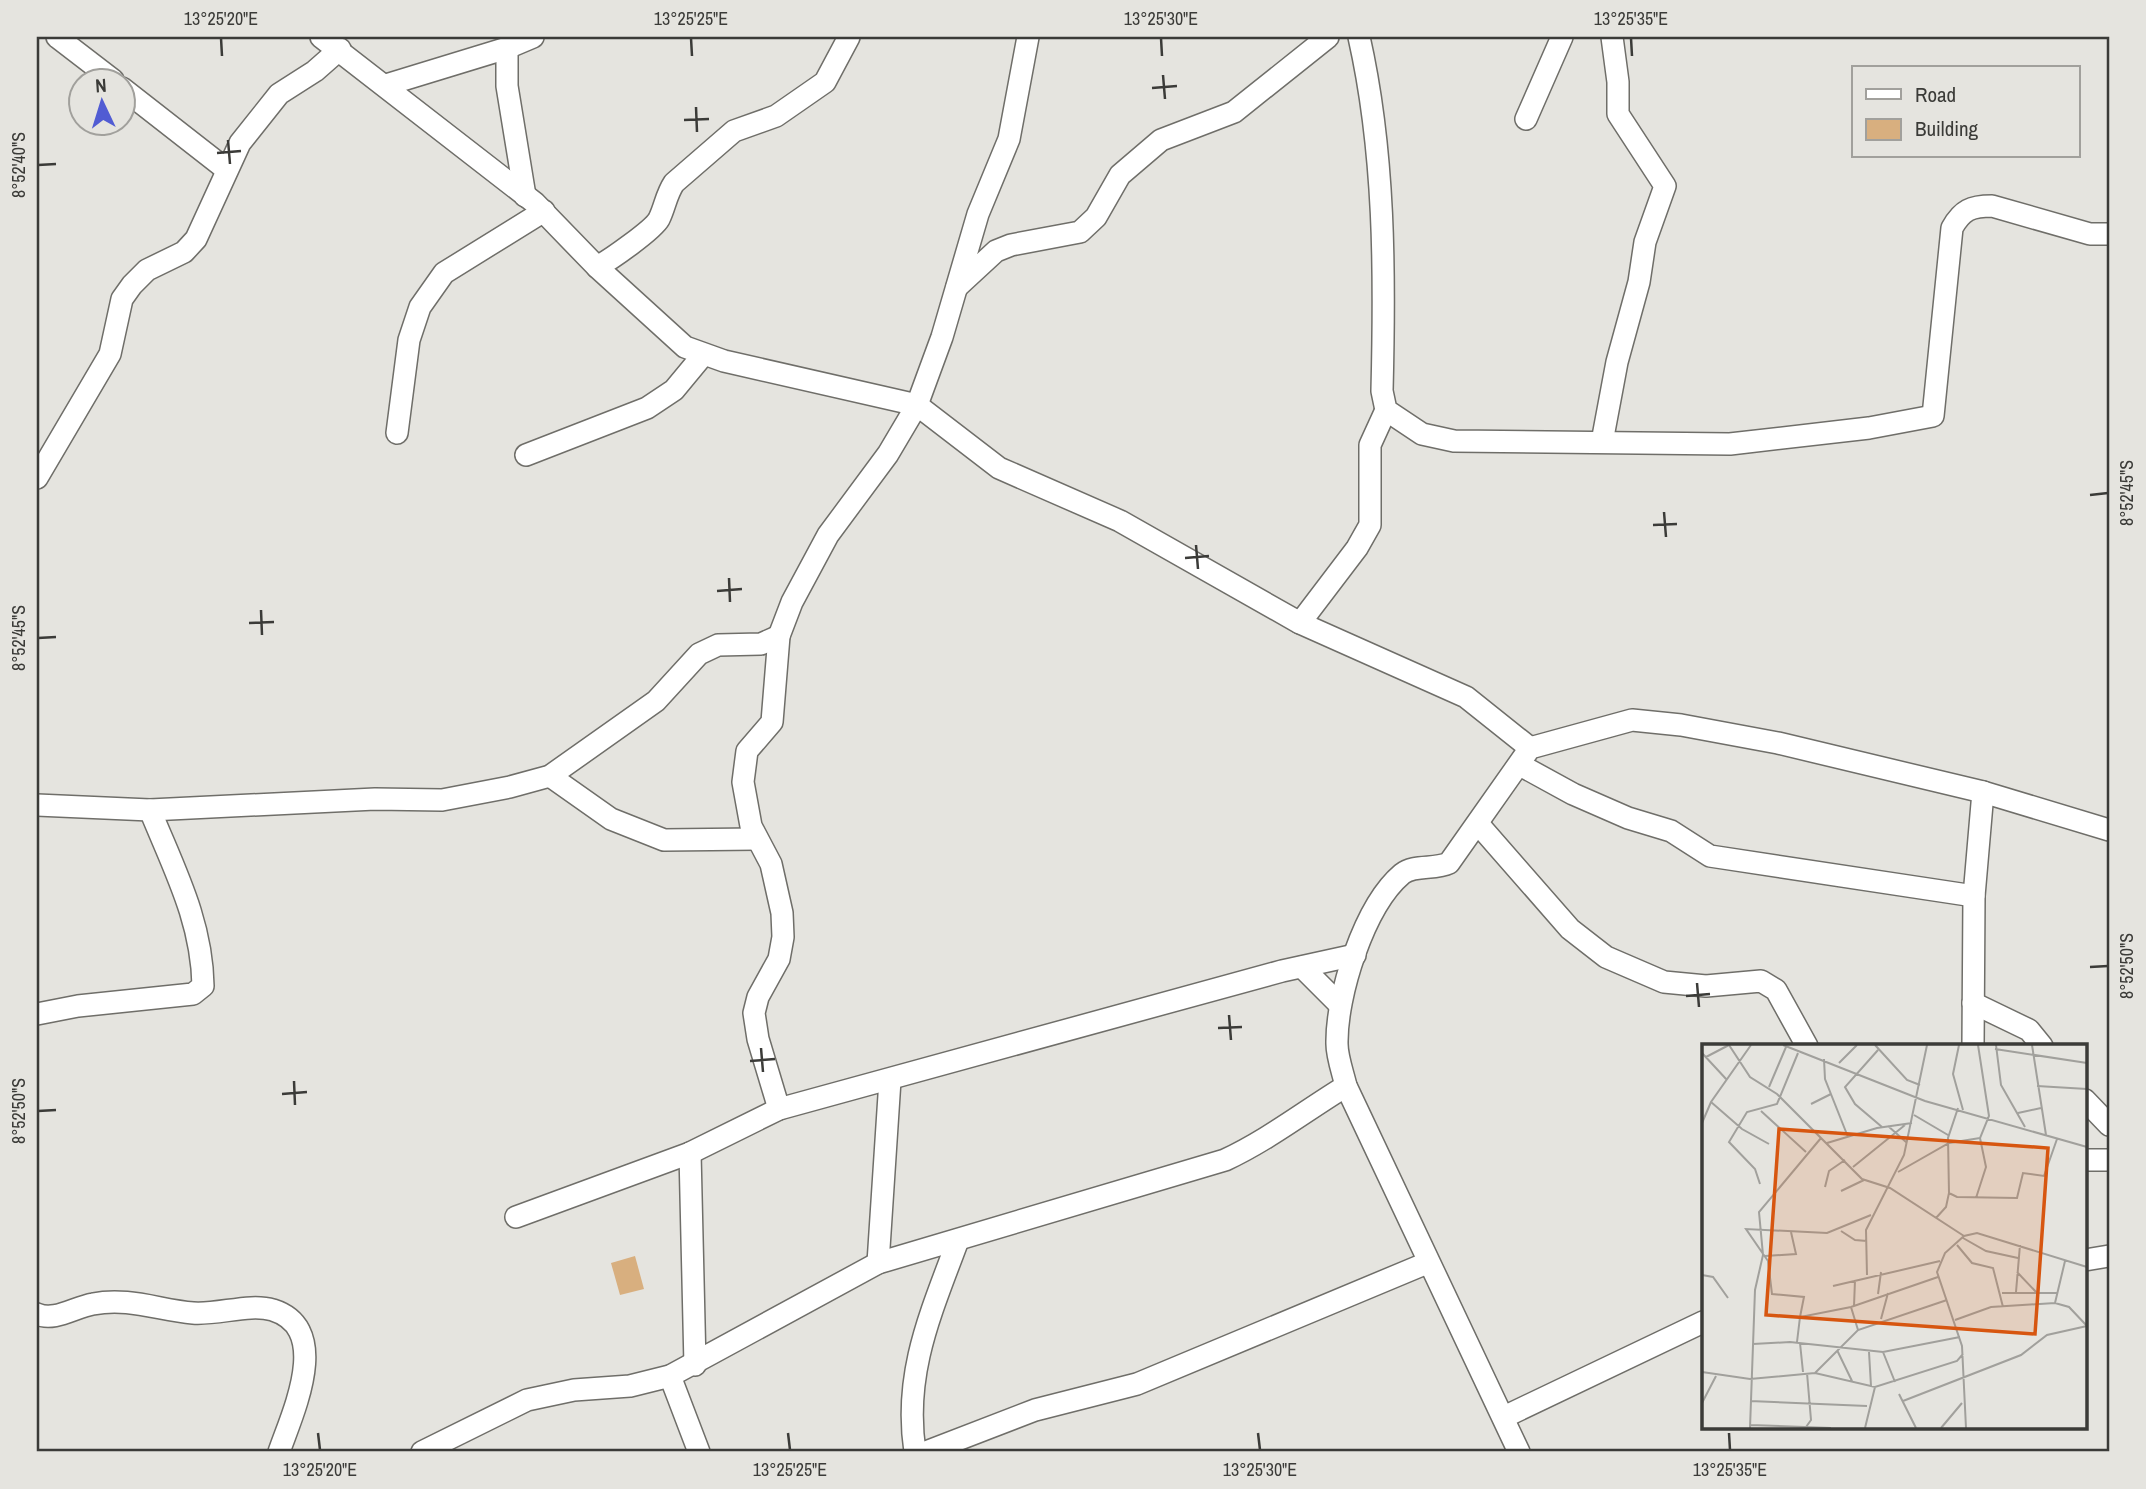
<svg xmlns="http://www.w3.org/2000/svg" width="2146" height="1489" font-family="'Archivo Narrow',sans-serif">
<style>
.building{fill:#d8af7f}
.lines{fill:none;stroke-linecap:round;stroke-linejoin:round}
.minor-casing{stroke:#6f6e69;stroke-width:24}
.minor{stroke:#fff;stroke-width:21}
.ticks{fill:none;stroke:#3b3b38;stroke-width:2.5}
.inset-road{fill:none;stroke:#a1a09c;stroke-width:2}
.view{fill:#d75610;fill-opacity:0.15;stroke:#d75610;stroke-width:3.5}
.inset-edge{fill:none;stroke:#3b3b38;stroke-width:3.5}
.neatline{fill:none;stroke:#3b3b38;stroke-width:2.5}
.ticks-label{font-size:18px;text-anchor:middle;fill:#3b3b38}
</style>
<rect width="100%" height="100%" fill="#e5e4df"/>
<polygon class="building" points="635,1256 644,1289 620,1295 611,1263"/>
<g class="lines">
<defs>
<g id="minor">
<polyline points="57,37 113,80"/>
<polyline points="321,37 535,203 597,267 685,347 724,361 917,405 999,468 1120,521 1300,623 1466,697 1530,748"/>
<path d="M1359,37C1385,152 1385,273 1382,391L1386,410L1422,434L1454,441L1730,444L1869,428L1933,416L1952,228C1962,210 1971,206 1992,206L2090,234H2109"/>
<polyline points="507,48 507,86 525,196"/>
<polyline points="386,85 507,48 533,37"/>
<polyline points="122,88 227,170"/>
<polyline points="1526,119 1562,37"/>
<path d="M597,267C610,260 653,230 659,219C665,207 666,195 674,183L734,131L776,116L825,82L849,37"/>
<polyline points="957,287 996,251 1011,245 1080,232 1096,217 1120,175 1161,140 1234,112 1328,37"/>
<polyline points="397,433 409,340 420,307 444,273 544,211"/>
<polyline points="1602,442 1617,362 1639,282 1645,242 1665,186 1618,114 1618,82 1612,37"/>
<polyline points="526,455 647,408 674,390 703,355"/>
<polyline points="37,478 110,354 122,299 132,285 147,270 184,252 196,239 240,143 279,94 315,71 340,49"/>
<polyline points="1300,623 1357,548 1370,525 1370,445 1386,410"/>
<polyline points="1520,765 1573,794 1628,818 1671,831 1710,856 1974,896"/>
<polyline points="550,776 611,819 664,840 757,839"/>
<polyline points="37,805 150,810 375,799 442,800 510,787 550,776 656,701 699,654 718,645 761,644 779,636"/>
<polyline points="1479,825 1570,929 1606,957 1664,982 1706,986 1761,981 1776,990 1807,1046"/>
<polyline points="1302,967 1340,1005"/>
<polyline points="1973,1003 2029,1030 2042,1046"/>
<path d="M37,1014L78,1006L193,994L203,986C202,921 174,869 150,810"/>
<polyline points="1973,1046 1974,896 1983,792"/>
<polyline points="2085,1100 2109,1125"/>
<polyline points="779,1109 758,1039 754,1013 758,997 779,959 783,937 782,913 771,864 751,826 743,782 747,751 772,722 779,636 792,602 828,535 888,454 917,405 942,337 978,214 1009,139 1028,37"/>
<polyline points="690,1153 695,1365"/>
<polyline points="2085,1160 2109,1160"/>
<polyline points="516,1217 690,1153 779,1109 1282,971 1355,955"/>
<polyline points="2085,1260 2109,1256"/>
<polyline points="878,1263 890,1080"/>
<path d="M37,1314C54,1322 75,1307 93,1304C128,1297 159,1310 193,1313C219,1315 249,1303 273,1310C333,1329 292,1414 279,1452"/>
<polyline points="670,1376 699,1452"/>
<polyline points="1504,1417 1703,1322"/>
<path d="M422,1452L527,1400L574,1390L630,1386L670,1376L878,1263L1225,1160C1268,1140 1305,1111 1346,1086"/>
<path d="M915,1452C903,1373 931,1313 958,1240"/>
<polyline points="926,1452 1035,1410 1137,1384 1427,1263"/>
<path d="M1519,1452L1346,1086C1343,1073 1337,1057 1337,1044C1336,996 1364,906 1402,874C1414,864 1435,870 1449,863L1530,748L1632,720L1681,725L1778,743L1983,792L2109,830"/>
</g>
</defs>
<use href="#minor" class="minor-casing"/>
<use href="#minor" class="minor"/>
</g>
<path class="ticks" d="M221,38L222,56M691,38L692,56M1161,38L1162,56M1631,38L1632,56M1163,75L1165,99M1152,88L1177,86M696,107L697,132M684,120L709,119M228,140L230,164M217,153L241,151M38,165L56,164M2090,495L2108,493M1664,512L1666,537M1653,525L1677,524M1196,545L1198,569M1185,558L1209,556M729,578L730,602M717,591L742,589M261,610L262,635M249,623L274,622M38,638L56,637M2090,967L2108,966M1697,983L1699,1007M1686,996L1710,994M1229,1015L1231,1040M1218,1028L1242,1027M761,1048L763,1072M750,1061L775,1059M294,1081L295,1105M282,1094L307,1092M38,1111L56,1110M318,1433L320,1450M788,1433L790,1450M1258,1433L1260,1450M1729,1433L1730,1450"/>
<g transform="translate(1702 1044)">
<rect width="385" height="385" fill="#e5e4df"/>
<path class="inset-road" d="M27,1L48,33L75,50L160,135L188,144L262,192M81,1L223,57L385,103M173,1L205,36L218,41M257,1L251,30L261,66M294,1L299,41L323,83M330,1L344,91M293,5L385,19M176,6L143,43L153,60L180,83M0,9L25,36M4,13L27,1M122,15L123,35L146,93M137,19L155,1M335,42L385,45M67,43L84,3M9,58L40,85L67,100M109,60L129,50M59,67L104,108M316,69L339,64M212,71L246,91M0,79L9,58L49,1M186,82L204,98M125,99L175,84L210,79M151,123L203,81M196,128L247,99L278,94M58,140L53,125L27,98L45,68L75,60L96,9M123,143L127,127L143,116M139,147L162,136M247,149L255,153L315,154L321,129L342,132L355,95M274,154L284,123L278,94L287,72L276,1M234,174L244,163L247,149L246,94L256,64M139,187L153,196L165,197M261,194L284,207L316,214M255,201L270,219L291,224L301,263M63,212L94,210L89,188M315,228L335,249M0,231L11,233L26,254M165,231L164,186L202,111L225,1M131,242L238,217M314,248L318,201M300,249H356M176,250L179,228M353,259L363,217M152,262L153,236M149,263L156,286M98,273L102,253L70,250L66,217L44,185L125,189L169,171M179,275L186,249M253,276L289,263L353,259L367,263L385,282M95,298L98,273L149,263L236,233M98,299L101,328M51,300L88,298L181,308L258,293M135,306L150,337M167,308L169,342M181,308L193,338M0,328L48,335L113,329L173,343L255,317L261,310M113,329L156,286L245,256M197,350L214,384M48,357L165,362M201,357L319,311L345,291L385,282M0,359L14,332M48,381L129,384M104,383L109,376L105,329M48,384L53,246L61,211L57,168L119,94M163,384L173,343M239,384L260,359M264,384L260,302L235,228L243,209L262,192L275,189L385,223"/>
<path class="view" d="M77,85L346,104L333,290L64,271Z"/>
<rect width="385" height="385" class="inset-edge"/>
</g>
<rect width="2146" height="1489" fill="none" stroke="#e5e4df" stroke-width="77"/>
<rect x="1852" y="66" width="228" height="91" fill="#e5e4df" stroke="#a1a09c" stroke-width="2"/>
<rect x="1866" y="89" width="35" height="10" fill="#ffffff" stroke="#a1a09c" stroke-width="2"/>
<text x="1915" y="102" font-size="21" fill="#3b3b38">Road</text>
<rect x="1866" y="119" width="35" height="21" fill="#d8af7f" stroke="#a1a09c" stroke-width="2"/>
<text x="1915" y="136" font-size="21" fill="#3b3b38">Building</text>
<g transform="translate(102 102) rotate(356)"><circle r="33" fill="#e5e4df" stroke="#a1a09c" stroke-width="2"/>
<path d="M0-5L12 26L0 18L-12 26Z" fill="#515cd3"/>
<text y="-10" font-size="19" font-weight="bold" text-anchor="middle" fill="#3b3b38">N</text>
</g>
<rect x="38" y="38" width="2070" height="1412" class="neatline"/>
<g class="ticks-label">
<text x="221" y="25">13°25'20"E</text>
<text x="691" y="25">13°25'25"E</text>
<text x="1161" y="25">13°25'30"E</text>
<text x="1631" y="25">13°25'35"E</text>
<text transform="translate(19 165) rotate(-90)" y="6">8°52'40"S</text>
<text transform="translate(2127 493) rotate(-90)" y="6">8°52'45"S</text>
<text transform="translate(19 638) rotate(-90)" y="6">8°52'45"S</text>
<text transform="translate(2127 966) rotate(-90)" y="6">8°52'50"S</text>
<text transform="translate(19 1111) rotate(-90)" y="6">8°52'50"S</text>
<text x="320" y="1476">13°25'20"E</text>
<text x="790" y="1476">13°25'25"E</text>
<text x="1260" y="1476">13°25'30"E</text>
<text x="1730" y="1476">13°25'35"E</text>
</g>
</svg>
